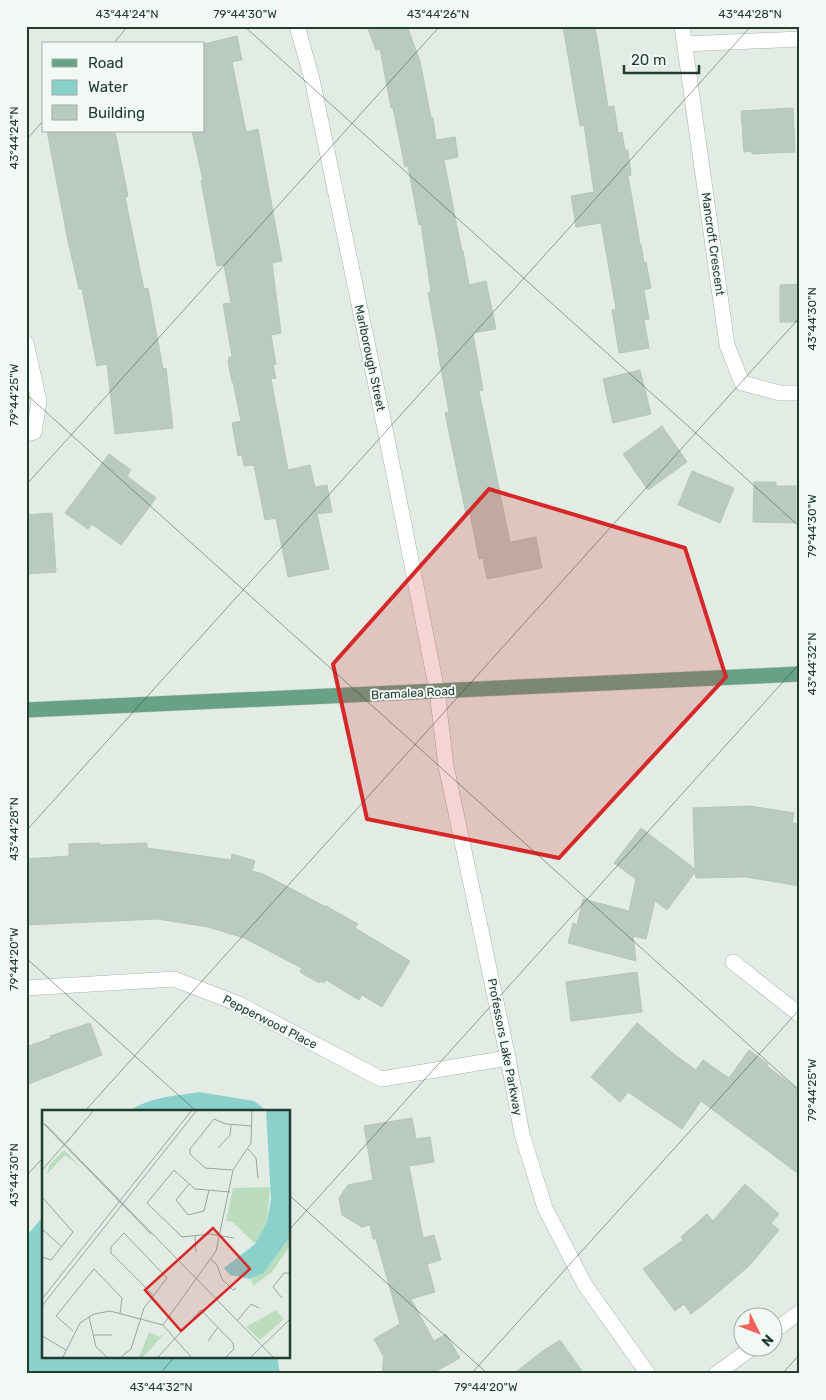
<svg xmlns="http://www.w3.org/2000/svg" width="826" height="1400" font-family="Rubik,sans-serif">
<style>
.water{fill:#8ad1cc}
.building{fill:#bacac0;stroke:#b4c6bb}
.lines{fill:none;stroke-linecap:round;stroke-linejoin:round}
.minor-casing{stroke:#a5b4ab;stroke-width:16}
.major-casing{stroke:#c1c9c5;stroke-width:16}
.minor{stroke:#fff;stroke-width:15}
.major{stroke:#67a186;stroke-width:15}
.marked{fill:#d62828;fill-opacity:0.2;stroke:#d62828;stroke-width:4;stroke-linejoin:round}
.ticks{fill:none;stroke:#223d30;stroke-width:1;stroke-opacity:0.45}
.labels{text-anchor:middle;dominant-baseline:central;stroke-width:4;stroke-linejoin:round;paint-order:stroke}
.street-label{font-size:12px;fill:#223d30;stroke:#f2f8f4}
.inset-road{fill:none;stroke:#95a69d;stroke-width:1}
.view{fill:#d62828;fill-opacity:0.15;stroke:#d62828;stroke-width:2.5}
.inset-edge{fill:none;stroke:#223d30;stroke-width:2.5}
.neatline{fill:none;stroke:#223d30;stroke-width:2}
.ticks-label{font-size:12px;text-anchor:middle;fill:#223d30}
</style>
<rect width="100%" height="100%" fill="#e2ece5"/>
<g class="water">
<path d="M199,1092L254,1101L267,1111H130C148,1097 176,1096 199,1092Z"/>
<polygon points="44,1215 44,1356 277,1356 280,1374 26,1374 26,1234 30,1232"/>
</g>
<g class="building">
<polygon points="367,26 407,26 420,61 431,118 433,118 436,140 455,137 458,157 444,160 458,232 462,251 463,251 469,285 486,281 496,329 473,333 483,390 479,391 510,542 536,537 542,568 487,579 483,558 479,559 470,513 466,514 445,413 449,412 438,352 439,352 428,293 431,292 421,224 419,225 408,166 405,167 393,108 391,108 380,49 376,50"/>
<polygon points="563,26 595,26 608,107 614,106 618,133 622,132 625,150 628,150 631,175 628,176 640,244 641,244 644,263 646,262 651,288 644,290 649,319 644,320 649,348 619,353 612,310 616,309 601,223 576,227 571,196 594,192 584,125 580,126"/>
<polygon points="237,36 242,60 232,62 246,132 258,129 282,261 272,263 281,333 271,335 276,364 273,365 276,378 271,379 288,470 310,465 315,487 327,485 332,512 317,514 329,569 288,577 276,518 265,520 254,465 244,466 242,455 238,456 232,423 241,421 233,382 232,382 228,362 229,357 232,357 223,304 231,303 224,265 217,266 201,181 203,180 192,131 204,131 204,44"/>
<polygon points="793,108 795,152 752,154 752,151 744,152 741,111"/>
<polygon points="47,131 115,131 128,196 125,197 144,289 148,288 163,369 166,368 173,428 115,434 107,364 97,366 82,289 79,289 68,241"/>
<polygon points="800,284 800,322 780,322 780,285"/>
<polygon points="640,370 651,414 613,423 603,379"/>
<polygon points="662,426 687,462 648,490 623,454"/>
<polygon points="109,454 131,470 127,476 156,498 121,545 92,524 88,529 65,513"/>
<polygon points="692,471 734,488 720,523 678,505"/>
<polygon points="754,482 776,482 776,486 796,486 796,523 753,522"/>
<polygon points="52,513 56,572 26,574 26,515"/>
<polygon points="750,806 794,813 792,823 800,824 800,886 746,877 696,878 695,872 667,910 655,901 646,939 633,936 636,961 568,943 573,923 577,925 583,899 629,911 636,879 614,863 641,828 695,869 693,808"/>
<polygon points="100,843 100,845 147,843 147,848 231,860 232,854 255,861 252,871 263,874 326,907 326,906 358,924 355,928 410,961 382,1007 362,995 359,1000 326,980 324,983 321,981 319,983 300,972 302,968 244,938 208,927 157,919 26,925 26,859 69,856 69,844"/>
<polygon points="637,972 642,1012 571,1021 566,982"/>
<polygon points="90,1023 102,1055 26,1085 26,1047 51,1038 50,1036"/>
<polygon points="637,1023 675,1055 696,1070 703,1060 729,1078 749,1050 768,1064 767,1066 800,1091 800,1175 701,1101 682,1129 628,1092 620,1102 591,1077"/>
<polygon points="412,1118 416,1139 430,1137 434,1162 409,1166 423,1238 434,1235 441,1260 427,1264 435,1292 411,1299 434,1341 446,1334 460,1358 431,1374 382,1374 384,1357 374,1339 400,1324 376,1239 373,1239 370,1225 362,1227 342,1215 339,1198 348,1185 373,1180 364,1126"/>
<polygon points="745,1184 779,1214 771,1223 779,1230 750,1265 708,1301 691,1314 684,1304 675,1311 643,1269 683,1240 681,1237 707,1214 713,1221"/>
<polygon points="560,1340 584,1374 513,1374 543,1351"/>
</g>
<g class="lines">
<defs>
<g id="minor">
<polyline points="297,26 312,79 382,414 437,691 446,766 508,1058 522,1134 545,1208 585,1285 648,1374"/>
<polyline points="682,26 727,345 742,383 780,393 800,393"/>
<polyline points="685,44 800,39"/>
<polyline points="26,343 39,401 34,432 26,434"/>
<polyline points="733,962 800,1015"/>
<polyline points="26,988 174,979 239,1004 381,1079 508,1058"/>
<polyline points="774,1331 800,1312"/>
<polyline points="716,1374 752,1348"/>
</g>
<polyline id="major" points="26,710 800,674"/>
</defs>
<use href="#minor" class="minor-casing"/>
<use href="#major" class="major-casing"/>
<use href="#minor" class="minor"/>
<use href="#major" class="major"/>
</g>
<path class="marked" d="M489,489L685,548L726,677L559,858L367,819L333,664Z"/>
<path class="ticks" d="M244,26L800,527M113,44L128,26M26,140L44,120M26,394L800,1091M26,485L440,26M26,831L751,26M26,958L196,1111M85,1111L800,317M26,1176L44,1157M289,1195L488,1374M289,1230L800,663M160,1374L175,1356M471,1374L800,1009M782,1374L800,1354"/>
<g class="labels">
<g class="street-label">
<text transform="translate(713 244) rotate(82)">Mancroft Crescent</text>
<text transform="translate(370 358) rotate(78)">Marlborough Street</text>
<text transform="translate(413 693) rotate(-3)">Bramalea Road</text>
<text transform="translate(270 1022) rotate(27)">Pepperwood Place</text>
<text transform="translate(505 1047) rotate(79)">Professors Lake Parkway</text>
</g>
</g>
<g transform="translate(42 1110)">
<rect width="248" height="248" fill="#e2ece5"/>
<path d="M22,40L40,58L23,45L5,64L7,55ZM228,77L225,112L213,134L191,112L184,111L191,78ZM247,128V137L230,162L211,176L209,169L222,163ZM234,200L242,209L218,230L204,217ZM125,221L101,247H97L107,222L118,227Z" fill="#bbddbd"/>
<path d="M224,0H247V128L222,163L208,169L188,165L182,158L213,134L225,112L229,89Z" fill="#8ad1cc"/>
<path class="inset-road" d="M0,12L109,124M3,14L231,247M24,33L52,0M176,38L188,25L189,15M206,39L214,48L216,68M0,60L37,18M191,60L163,58L148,44V39L172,9L184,14L210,16M147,74L134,90L146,105L162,101L167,80M188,82L153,79L132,60L105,93L140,127L168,124L192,128M0,87L31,122L9,150L0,147M0,119L19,136M153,126L154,142M169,149L175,155L180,169L191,180L194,178M240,188L231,177L242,163H248M0,189L150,0M0,196L155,0M47,207L54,237L65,247M195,211L209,194L217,198M121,215L174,141L191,60L209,33L210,0M31,221L14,206L52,159L80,188L78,203M52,225H70M0,226L24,240M166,231L176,217M21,247L38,213L52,204L68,201L121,215L149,247M79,247L89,239L102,198L125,168L82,123L69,137V143L111,185M116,247L159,200L191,233L192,239L184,247M209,247L248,209"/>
<path class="view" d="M171,118L208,159L139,221L103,180Z"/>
<rect width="248" height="248" class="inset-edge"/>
</g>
<rect width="826" height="1400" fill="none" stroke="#f2f8f4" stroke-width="55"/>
<rect x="42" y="42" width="162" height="90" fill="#f2f8f4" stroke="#9fada6"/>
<rect x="52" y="59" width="25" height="8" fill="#67a186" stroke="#9fada6"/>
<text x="88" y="68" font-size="15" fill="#223d30">Road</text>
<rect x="52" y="80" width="25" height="15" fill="#8ad1cc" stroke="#9fada6"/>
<text x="88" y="92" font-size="15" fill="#223d30">Water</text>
<rect x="52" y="105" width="25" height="15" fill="#bacac0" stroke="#9fada6"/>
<text x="88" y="118" font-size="15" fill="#223d30">Building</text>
<g transform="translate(758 1332) rotate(132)"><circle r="24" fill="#f2f8f4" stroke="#9fada6"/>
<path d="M0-4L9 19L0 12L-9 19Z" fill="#f1605b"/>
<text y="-8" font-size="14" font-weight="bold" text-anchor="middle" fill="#223d30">N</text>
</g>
<path d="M624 65v8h75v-8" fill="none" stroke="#223d30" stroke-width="2.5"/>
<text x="631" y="65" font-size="15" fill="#223d30" stroke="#f2f8f4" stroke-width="4" paint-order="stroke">20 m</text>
<rect x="28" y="28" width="770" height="1344" class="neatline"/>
<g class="ticks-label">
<text x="127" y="18">43°44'24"N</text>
<text x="245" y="18">79°44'30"W</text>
<text x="438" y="18">43°44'26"N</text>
<text x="750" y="18">43°44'28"N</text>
<text transform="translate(14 138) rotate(-90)" y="4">43°44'24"N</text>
<text transform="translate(812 319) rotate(-90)" y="4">43°44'30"N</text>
<text transform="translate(14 395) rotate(-90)" y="4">79°44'25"W</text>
<text transform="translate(812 526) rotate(-90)" y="4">79°44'30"W</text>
<text transform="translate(812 664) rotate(-90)" y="4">43°44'32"N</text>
<text transform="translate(14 829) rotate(-90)" y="4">43°44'28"N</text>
<text transform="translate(14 959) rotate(-90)" y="4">79°44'20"W</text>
<text transform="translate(812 1090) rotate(-90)" y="4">79°44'25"W</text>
<text transform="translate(14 1175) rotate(-90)" y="4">43°44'30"N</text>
<text x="161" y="1391">43°44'32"N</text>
<text x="486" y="1391">79°44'20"W</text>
</g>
</svg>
